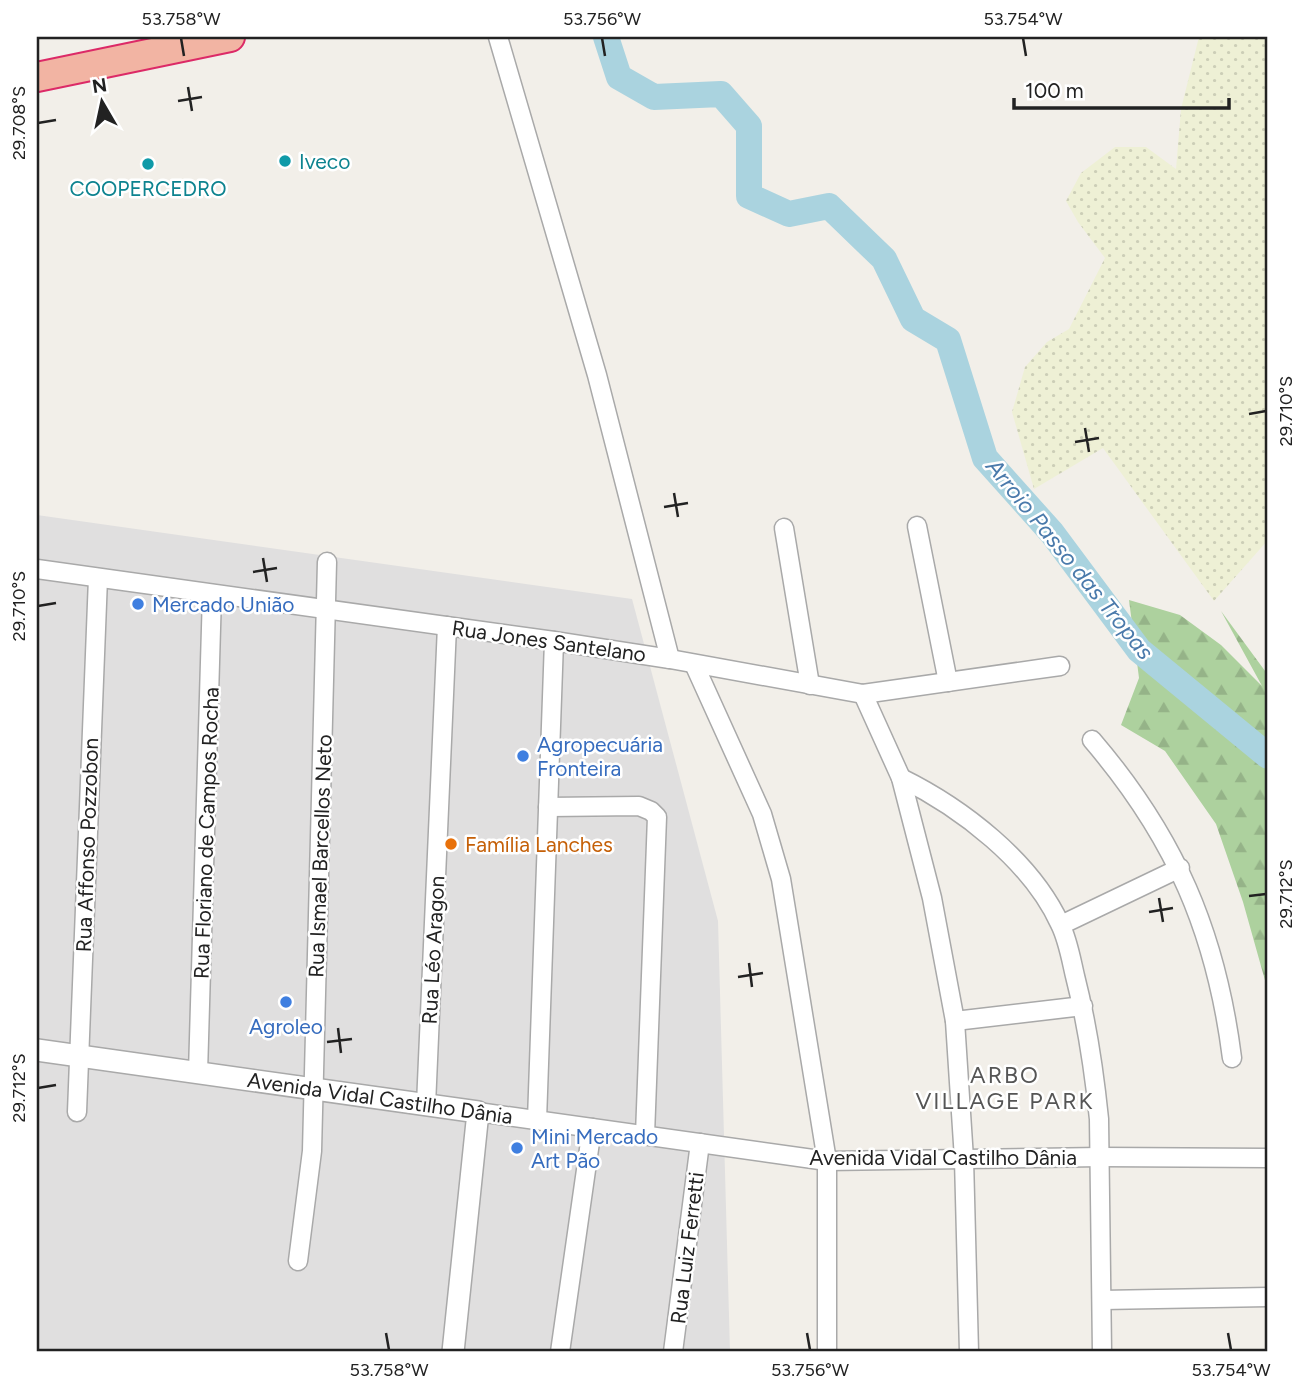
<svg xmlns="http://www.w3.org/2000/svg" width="1305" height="1389" font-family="Figtree,sans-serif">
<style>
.residential{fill:#e0dfdf}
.farmland{fill:url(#farmland-dots)}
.forest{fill:url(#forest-firs)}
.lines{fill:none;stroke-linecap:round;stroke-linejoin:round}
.river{stroke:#aad3df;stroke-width:26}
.minor-casing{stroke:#a9a9a9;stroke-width:21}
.tertiary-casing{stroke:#a9a9a9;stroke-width:24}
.trunk-casing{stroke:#dc2a67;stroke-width:32}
.minor{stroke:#fff;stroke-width:18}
.tertiary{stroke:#fff;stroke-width:21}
.trunk{stroke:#f2b4a3;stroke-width:28}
.ticks{fill:none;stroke:#222;stroke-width:2.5}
.culture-dot{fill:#0f9aa8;stroke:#fff;stroke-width:2.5}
.shop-dot{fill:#3f7fe0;stroke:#fff;stroke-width:2.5}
.food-dot{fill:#e8710a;stroke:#fff;stroke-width:2.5}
.labels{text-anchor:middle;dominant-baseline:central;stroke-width:5;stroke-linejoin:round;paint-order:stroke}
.culture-label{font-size:21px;fill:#0d838f;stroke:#fff;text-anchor:start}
.shop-label{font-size:21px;fill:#366cbe;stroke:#fff;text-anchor:start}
.street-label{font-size:21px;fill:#222;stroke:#fff}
.food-label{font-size:21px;fill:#c56008;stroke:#fff;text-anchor:start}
.water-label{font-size:23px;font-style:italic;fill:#4a7aab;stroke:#fff}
.neighbourhood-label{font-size:23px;letter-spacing:2px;fill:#555;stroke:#fff}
.neatline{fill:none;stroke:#222;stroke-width:2.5}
.ticks-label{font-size:18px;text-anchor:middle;fill:#222}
</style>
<defs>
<pattern id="farmland-dots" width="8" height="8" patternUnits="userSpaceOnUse" patternTransform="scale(1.75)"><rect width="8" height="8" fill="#eef0d5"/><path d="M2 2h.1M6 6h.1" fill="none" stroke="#ccceb7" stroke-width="1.8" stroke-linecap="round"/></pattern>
<pattern id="forest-firs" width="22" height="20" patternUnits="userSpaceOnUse" patternTransform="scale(1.75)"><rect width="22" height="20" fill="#add19e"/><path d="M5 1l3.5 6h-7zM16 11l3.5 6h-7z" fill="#95b388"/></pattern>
</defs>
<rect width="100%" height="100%" fill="#f2efe9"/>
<polygon class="residential" points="37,515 632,599 718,921 730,1352 37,1352"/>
<polygon class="farmland" points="1199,37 1268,37 1268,540 1214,601 1103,448 1034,489 1012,412 1025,367 1047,342 1069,329 1105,258 1078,222 1066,201 1081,173 1115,147 1146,147 1176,169 1181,109"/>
<polygon class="forest" points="1129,600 1180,615 1221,645 1262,686 1221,611 1268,675 1268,991 1243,902 1216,824 1165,751 1121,725 1139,678"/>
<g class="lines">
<polyline class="river" points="606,37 619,77 654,97 721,94 749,126 749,196 789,214 829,206 884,259 913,319 948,340 985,458 1052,533 1139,650 1268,756"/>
<defs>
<g id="minor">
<polyline points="498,37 597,375 670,659"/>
<polyline points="917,526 948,682"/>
<polyline points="784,528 810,685"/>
<polyline points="37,569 554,641 670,659 863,694 1060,666"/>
<polyline points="694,664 762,814 781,879 827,1161 827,1352"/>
<polyline points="863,694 901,778 932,898 955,1021 964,1159 969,1352"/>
<path d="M1092,740C1175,837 1216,932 1232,1058"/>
<path d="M901,778C962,808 1031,861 1060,924C1068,940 1071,959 1075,976C1087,1023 1094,1070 1099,1119L1102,1352"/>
<polyline points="548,807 639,806 651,811 657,817 645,1135"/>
<polyline points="1061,925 1180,868"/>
<polyline points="955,1021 1083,1006"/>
<polyline points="198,1073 212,594"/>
<polyline points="426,1105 447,626"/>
<polyline points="77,1112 98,578"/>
<polyline points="478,1112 827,1161 1101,1157 1268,1158"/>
<polyline points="537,1120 554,641"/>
<polyline points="298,1261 312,1151 327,562"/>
<polyline points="1102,1300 1268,1297"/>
<polyline points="560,1352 592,1128"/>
<polyline points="673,1352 700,1143"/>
</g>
<polyline id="tertiary" points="37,1050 478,1112 453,1352"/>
<polyline id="trunk" points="37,77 230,37"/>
</defs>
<use href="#minor" class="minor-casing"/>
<use href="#tertiary" class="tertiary-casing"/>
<use href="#trunk" class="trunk-casing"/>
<use href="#minor" class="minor"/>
<use href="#tertiary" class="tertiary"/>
<use href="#trunk" class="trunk"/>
</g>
<path class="ticks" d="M181,38L184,56M602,38L605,56M1023,38L1026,56M188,87L192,111M178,101L202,97M38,123L56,120M1249,414L1266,411M1085,428L1089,452M1075,442L1099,438M674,493L678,517M664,507L688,503M263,558L267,582M253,572L277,568M38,606L56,603M1249,896L1266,894M1159,898L1163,922M1149,912L1173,908M749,963L752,987M738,977L763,973M338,1028L341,1053M327,1042L352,1039M38,1088L56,1085M386,1333L389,1350M807,1333L810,1350M1228,1333L1231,1350"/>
<g class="culture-dot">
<circle cx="285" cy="161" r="7"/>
<circle cx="148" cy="164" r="7"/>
</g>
<g class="shop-dot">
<circle cx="138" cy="604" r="7"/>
<circle cx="523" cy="756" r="7"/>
<circle cx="286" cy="1002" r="7"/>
<circle cx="517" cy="1148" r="7"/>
</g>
<circle class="food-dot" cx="451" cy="844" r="7"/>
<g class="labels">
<g class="culture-label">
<text x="299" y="161">Iveco</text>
<text x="148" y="188" text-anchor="middle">COOPERCEDRO</text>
</g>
<g class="shop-label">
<text x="152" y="604">Mercado União</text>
<text x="537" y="744">Agropecuária<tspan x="537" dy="24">Fronteira</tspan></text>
<text x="286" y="1026" text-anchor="middle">Agroleo</text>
<text x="531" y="1136">Mini Mercado<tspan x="531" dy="24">Art Pão</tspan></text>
</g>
<g class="street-label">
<text transform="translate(549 641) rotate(8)">Rua Jones Santelano</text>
<text transform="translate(206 833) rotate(-88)">Rua Floriano de Campos Rocha</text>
<text transform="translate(87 845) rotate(-88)">Rua Affonso Pozzobon</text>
<text transform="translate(320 856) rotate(-88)">Rua Ismael Barcellos Neto</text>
<text transform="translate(433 950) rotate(-87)">Rua Léo Aragon</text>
<text transform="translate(380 1098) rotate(8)">Avenida Vidal Castilho Dânia</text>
<text x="943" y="1157">Avenida Vidal Castilho Dânia</text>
<text transform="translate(687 1248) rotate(-83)">Rua Luiz Ferretti</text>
</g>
<g class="food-label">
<text x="465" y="844">Família Lanches</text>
</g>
<g class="water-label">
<text transform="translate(1070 559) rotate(51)">Arroio Passo das Tropas</text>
</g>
<g class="neighbourhood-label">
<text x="1005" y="1075">ARBO<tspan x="1005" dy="26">VILLAGE PARK</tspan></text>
</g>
</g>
<rect width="1305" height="1389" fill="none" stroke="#ffffff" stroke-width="77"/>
<g transform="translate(102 102) rotate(351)" stroke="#ffffff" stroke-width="5" paint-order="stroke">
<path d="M0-5L12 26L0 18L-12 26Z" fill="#222222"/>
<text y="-10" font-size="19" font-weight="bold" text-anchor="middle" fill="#222222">N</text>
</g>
<path d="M1014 98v10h215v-10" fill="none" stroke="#222222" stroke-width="3.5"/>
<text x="1025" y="98" font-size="21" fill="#222222" stroke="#ffffff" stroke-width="5" paint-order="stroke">100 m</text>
<rect x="38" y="38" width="1228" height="1312" class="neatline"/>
<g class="ticks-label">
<text x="181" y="25">53.758°W</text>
<text x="602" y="25">53.756°W</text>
<text x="1023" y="25">53.754°W</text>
<text transform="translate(19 123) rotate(-90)" y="6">29.708°S</text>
<text transform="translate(1286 411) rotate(-90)" y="6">29.710°S</text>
<text transform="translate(19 606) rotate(-90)" y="6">29.710°S</text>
<text transform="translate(1286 894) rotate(-90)" y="6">29.712°S</text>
<text transform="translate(19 1088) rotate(-90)" y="6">29.712°S</text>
<text x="389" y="1376">53.758°W</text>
<text x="810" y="1376">53.756°W</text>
<text x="1231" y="1376">53.754°W</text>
</g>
</svg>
